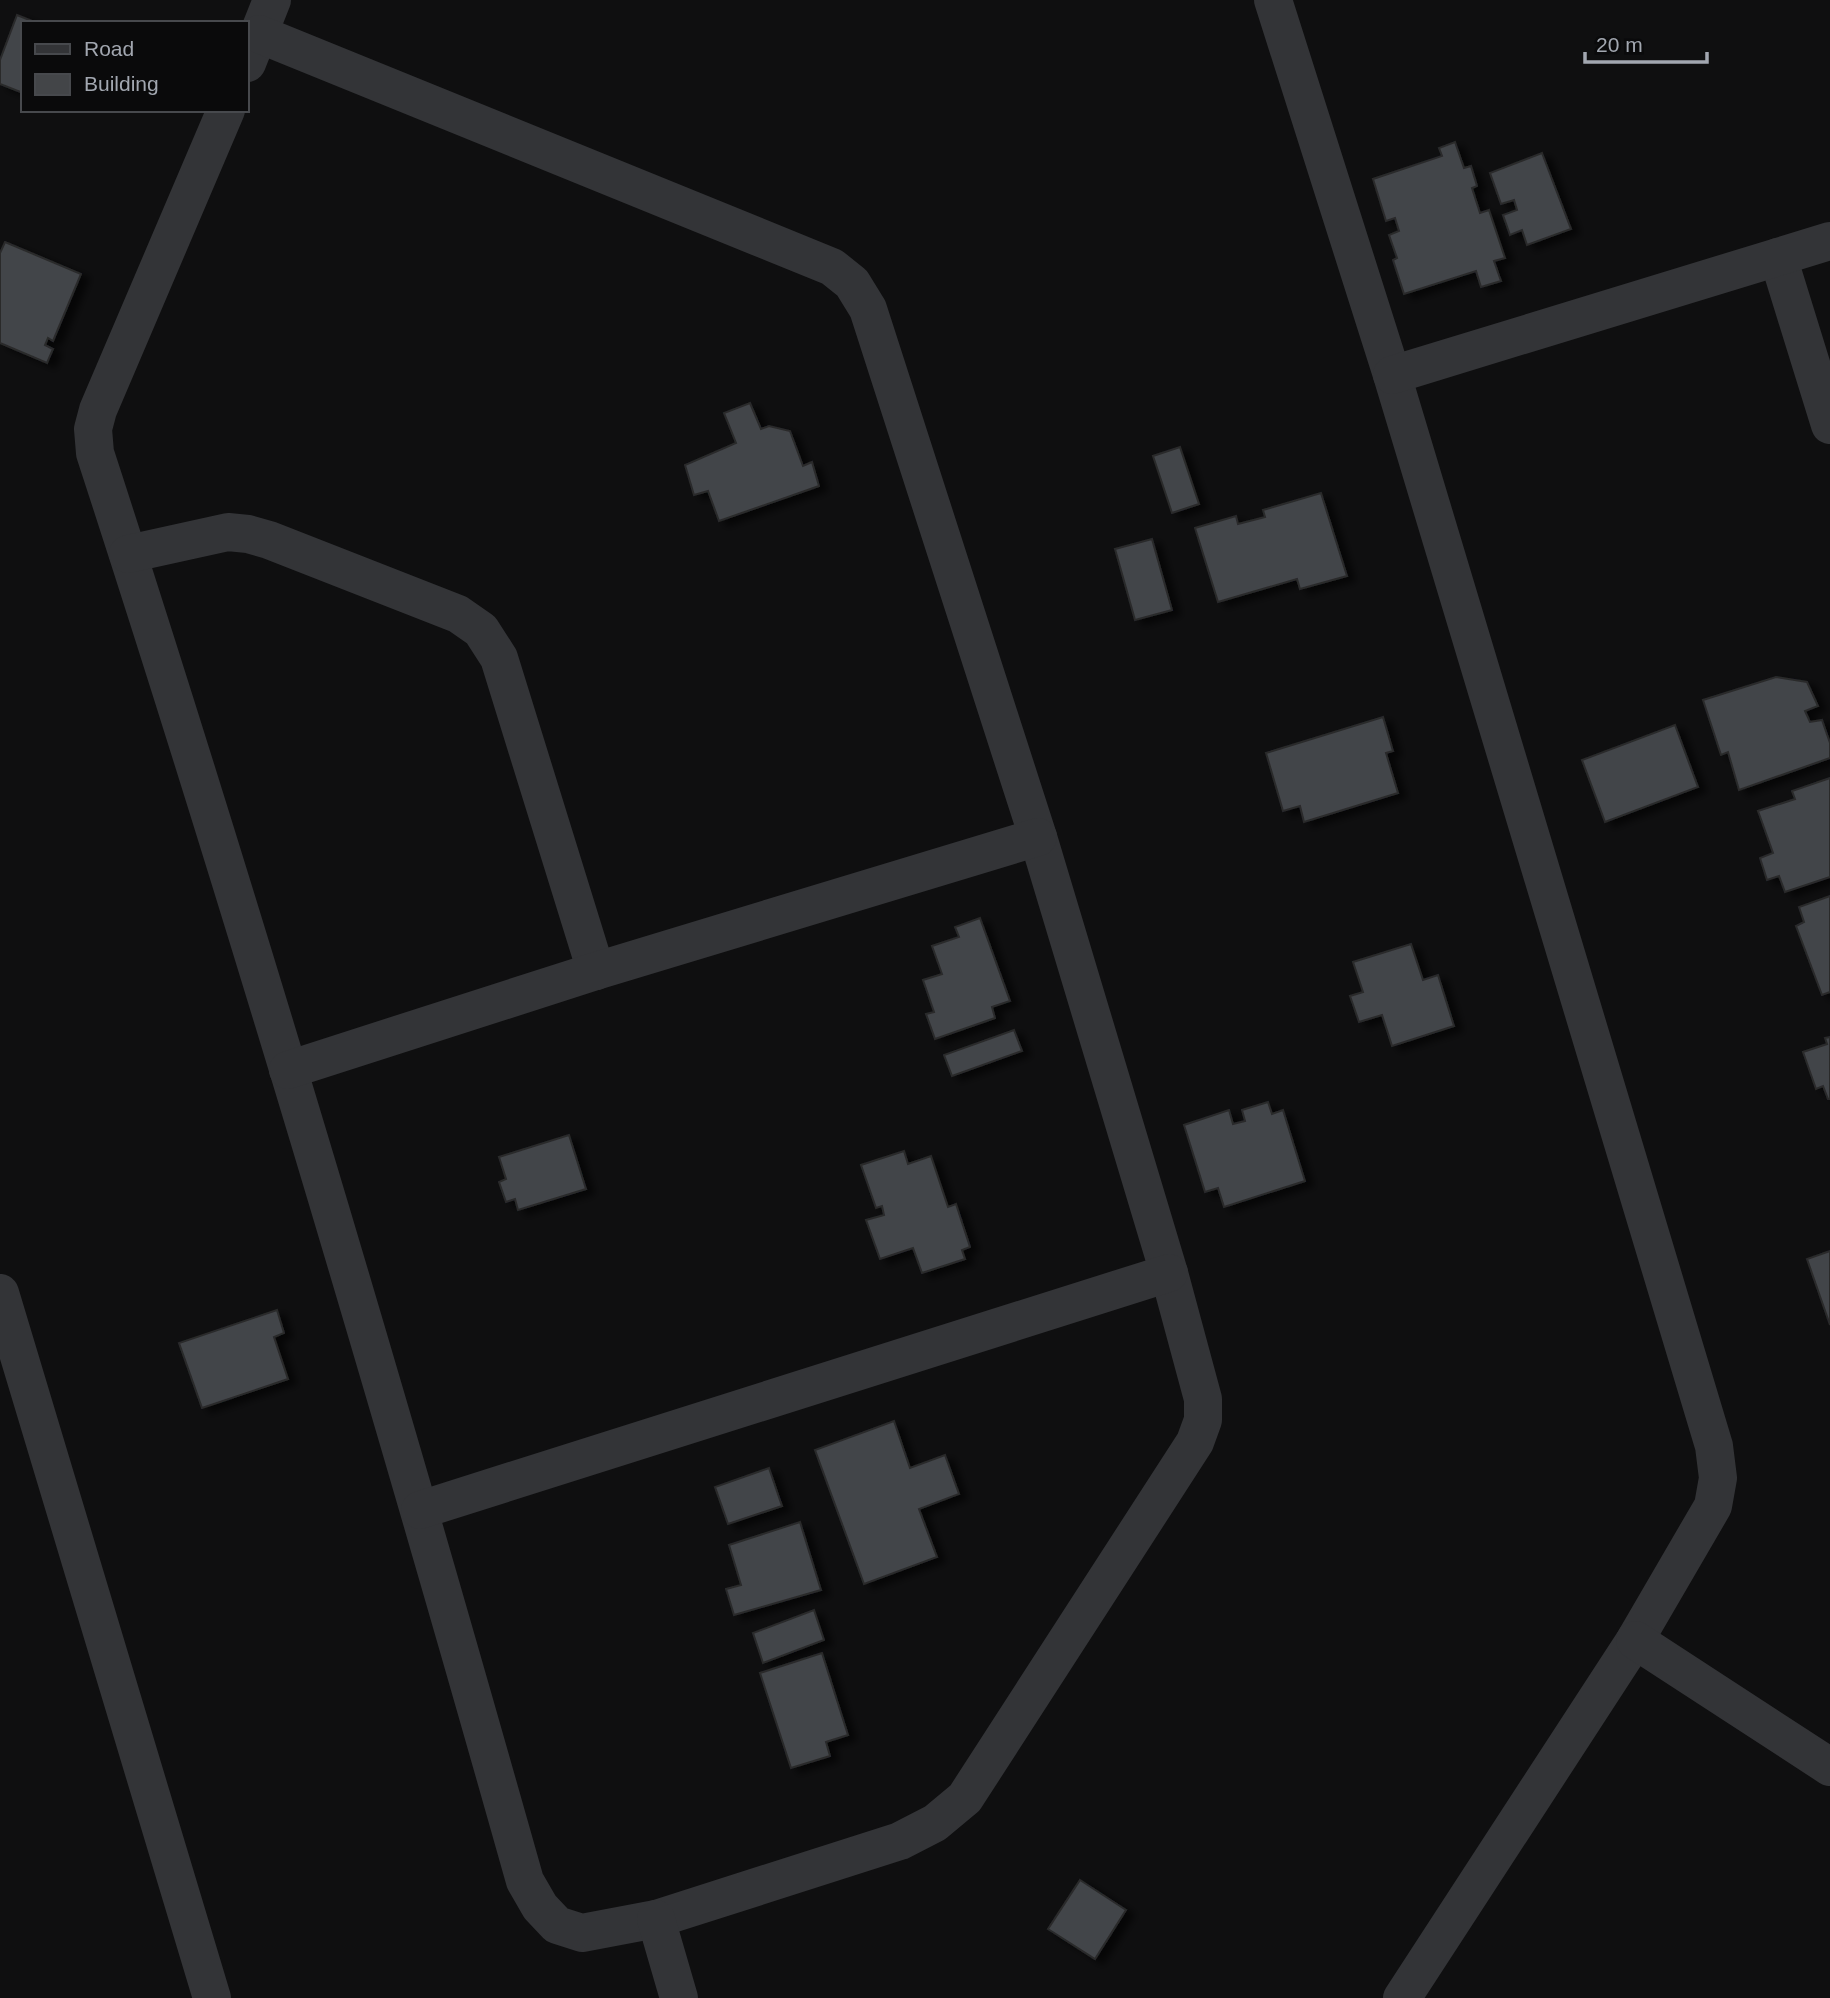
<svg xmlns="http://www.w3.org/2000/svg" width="1830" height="1998" font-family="Helvetica,sans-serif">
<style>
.building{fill:#434548;stroke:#292a2c;stroke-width:2;filter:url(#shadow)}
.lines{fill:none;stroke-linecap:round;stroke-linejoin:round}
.minor{stroke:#333437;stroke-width:38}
</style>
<defs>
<filter id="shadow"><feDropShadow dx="8" dy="4.5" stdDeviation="3.5" flood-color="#0009"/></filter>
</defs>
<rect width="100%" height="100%" fill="#0f0f10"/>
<g class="building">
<polygon points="17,15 37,23 23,23 23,93 0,84 0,60"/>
<polygon points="1455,142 1464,168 1471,166 1477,186 1472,188 1480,213 1489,210 1505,258 1494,261 1501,281 1481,287 1476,271 1404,294 1393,260 1397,258 1389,235 1399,231 1395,218 1386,221 1373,179 1442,156 1439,148"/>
<polygon points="1542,153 1571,229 1527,245 1522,230 1510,235 1503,215 1517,210 1514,200 1501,204 1490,173"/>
<polygon points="5,242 81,274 53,341 48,338 45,345 53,349 47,363 0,343 0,253"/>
<polygon points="750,403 761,429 769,426 790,431 803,466 812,462 819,486 719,521 708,491 694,495 685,465 736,443 724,413"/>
<polygon points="1180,447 1199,504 1172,513 1153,456"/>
<polygon points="1321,493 1347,576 1300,589 1297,579 1218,602 1195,528 1236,516 1238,524 1265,517 1263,510"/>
<polygon points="1152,539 1172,610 1135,620 1115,549"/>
<polygon points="1776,677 1807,682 1818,706 1805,711 1810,722 1822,720 1830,743 1830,758 1739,790 1728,752 1721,755 1703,700"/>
<polygon points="1383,717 1393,751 1386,753 1398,793 1304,822 1300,806 1283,811 1266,753"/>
<polygon points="1675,725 1698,787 1605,822 1582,760"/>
<polygon points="1830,778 1830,877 1785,892 1779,876 1767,880 1760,858 1773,853 1758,811 1795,799 1792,791"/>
<polygon points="1830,896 1830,992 1822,995 1796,926 1804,922 1799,907"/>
<polygon points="980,918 1010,1001 992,1007 995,1018 935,1039 926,1014 934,1012 923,980 942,974 932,946 959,937 955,927"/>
<polygon points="1411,944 1423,980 1438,975 1454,1026 1392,1046 1382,1015 1359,1022 1350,996 1363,992 1353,962"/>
<polygon points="1014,1030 1022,1051 952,1076 944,1055"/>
<polygon points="1830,1037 1830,1099 1828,1099 1823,1086 1816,1089 1803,1052 1827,1044 1825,1038"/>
<polygon points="1268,1102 1272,1114 1283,1110 1305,1181 1224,1207 1218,1188 1205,1192 1184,1125 1229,1110 1233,1124 1245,1121 1242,1110"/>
<polygon points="569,1135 586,1189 518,1210 515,1199 506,1202 499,1182 506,1179 499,1157"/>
<polygon points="904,1151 908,1164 931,1156 948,1207 956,1204 970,1247 962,1250 965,1259 922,1273 913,1248 880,1259 866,1220 884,1215 882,1206 876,1208 861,1165"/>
<polygon points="1830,1251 1830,1325 1807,1259"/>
<polygon points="277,1310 284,1333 274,1337 288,1379 202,1408 179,1343"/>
<polygon points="894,1421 910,1468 945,1455 959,1494 919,1509 937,1557 864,1584 815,1450"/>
<polygon points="769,1468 782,1506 728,1524 715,1487"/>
<polygon points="800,1522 821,1590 734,1615 726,1589 741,1585 729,1545"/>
<polygon points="814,1610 824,1640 763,1663 753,1633"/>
<polygon points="822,1653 848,1735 826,1742 830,1756 791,1768 760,1673"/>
<polygon points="1080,1880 1126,1910 1095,1959 1048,1929"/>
</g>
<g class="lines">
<g class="minor">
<polyline points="1273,0 1392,375 1714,1446 1718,1478 1713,1506 1635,1640 1402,1998"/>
<polyline points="247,63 272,0"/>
<path d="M226,110L98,410L93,429L95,453C249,926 390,1403 525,1881L540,1907L557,1925L582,1933L656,1919L900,1841L935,1823L965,1798L1195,1442L1203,1420V1399L1169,1273L1038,837L868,309L852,283L832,267L259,34"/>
<polyline points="1778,257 1830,425"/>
<polyline points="1392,375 1830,241"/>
<polyline points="128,554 228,532 248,534 269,540 458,614 481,630 499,658 596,971"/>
<polyline points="288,1070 596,971 1038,837"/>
<polyline points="0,1293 212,1998"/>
<polyline points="420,1510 1169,1273"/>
<polyline points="1635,1640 1830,1767"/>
<polyline points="656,1919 679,1998"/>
</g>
</g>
<rect x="21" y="21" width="228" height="91" fill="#0a0a0b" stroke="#47494d" stroke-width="2"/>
<rect x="35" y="44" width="35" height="10" fill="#333437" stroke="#47494d" stroke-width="2"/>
<text x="84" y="56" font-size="21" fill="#a2a7b0">Road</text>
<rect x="35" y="74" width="35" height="21" fill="#434548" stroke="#47494d" stroke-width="2"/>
<text x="84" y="91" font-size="21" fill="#a2a7b0">Building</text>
<path d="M1585 52v10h122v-10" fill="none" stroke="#a2a7b0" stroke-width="3.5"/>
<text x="1596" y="52" font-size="21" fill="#a2a7b0" stroke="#0a0a0b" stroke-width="5" paint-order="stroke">20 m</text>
</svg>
